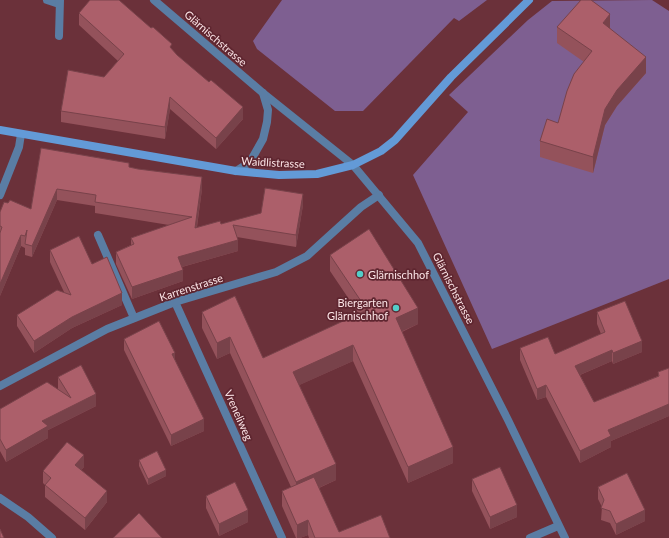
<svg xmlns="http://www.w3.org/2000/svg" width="669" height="538" font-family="Lato,sans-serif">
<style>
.green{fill:#7e5f91}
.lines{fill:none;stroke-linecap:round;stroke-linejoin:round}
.lane{stroke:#5a7da4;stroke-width:8}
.street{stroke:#5a7da4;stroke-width:8}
.secondary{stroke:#639ad7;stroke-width:8}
.wall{fill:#94525b}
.shaded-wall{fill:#78424a}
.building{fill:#ac5f6a;stroke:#78424a}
.poi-dot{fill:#53cdc9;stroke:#5f2630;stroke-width:1.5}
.labels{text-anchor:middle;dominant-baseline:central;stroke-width:3.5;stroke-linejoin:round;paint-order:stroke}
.street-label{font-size:11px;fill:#fce5e7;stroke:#5f2630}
.poi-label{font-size:11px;fill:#fce5e7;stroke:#5f2630;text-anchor:start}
</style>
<rect width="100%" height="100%" fill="#6b313a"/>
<g class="green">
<polygon points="282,0 487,0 459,21 454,18 363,111 335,111 257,49 253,41"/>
<polygon points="652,0 669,11 669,279 492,349 413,175 468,112 449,95 528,20 552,1"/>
</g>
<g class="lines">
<g class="lane">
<polyline points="47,0 59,4"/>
<polyline points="59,36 60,0"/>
<polyline points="98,235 134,318"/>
</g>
<g class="street">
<polyline points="154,0 263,93 353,165 418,243 508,420 565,538"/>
<polyline points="236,171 250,162 263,139 267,122 268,110 263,93"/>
<polyline points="0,195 19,147 21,134"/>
<polyline points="175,302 282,538"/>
<polyline points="0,386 107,329 175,302 276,272 307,256 361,207 379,195"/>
<polyline points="0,498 28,517 52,538"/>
<polyline points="530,538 558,526"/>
</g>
<polyline class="secondary" points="0,130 236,171 279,175 317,174 353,165 381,151 395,140 451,77 529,0"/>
</g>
<g class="wall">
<polygon points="79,13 172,50 243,119 216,149 170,109 165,139 61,122 61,111 104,77 118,61 79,25"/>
<polygon points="557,27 610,28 646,73 617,106 605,125 593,173 540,157 540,141 558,123 584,62 557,43"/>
<polygon points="41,148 129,167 202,189 197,227 221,224 303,205 296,247 237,237 238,251 182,267 183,281 132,299 116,264 116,252 131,245 131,238 169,225 95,213 95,206 57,200 32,257 25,255 25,248 21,246 0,296 0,212 8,203 31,209"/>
<polygon points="50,250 92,264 122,305 72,328 34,353 17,326 17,315 64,292 50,262"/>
<polygon points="330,255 418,324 402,332 453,463 408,483 353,361 299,385 336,480 319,488 339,532 390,538 309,538 308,535 300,538 296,538 282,506 282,491 291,487 230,353 217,359 202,328 202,312 263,358 359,314 330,271"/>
<polygon points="597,312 642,352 613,364 612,361 580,375 594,402 658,376 658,372 669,368 669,416 611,441 611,447 580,463 546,397 537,400 520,360 520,348 555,354 601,334 597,324"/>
<polygon points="124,339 175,360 204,431 171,446 124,350"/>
<polygon points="58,377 96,406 48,430 48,438 6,462 0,451 0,409 58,389"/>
<polygon points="139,460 166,476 148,485 139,466"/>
<polygon points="84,467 81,470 107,502 85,530 45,497 45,485 43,483 43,471"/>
<polygon points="472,479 517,517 490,529 472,491"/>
<polygon points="598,487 645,521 616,535 610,523 601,520 602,507 598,499"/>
<polygon points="206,496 248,522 219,536 206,508"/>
</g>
<g class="shaded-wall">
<polygon points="610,14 610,30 603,23"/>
<polygon points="646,57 646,73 617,106 605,125 593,173 593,157 605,109 617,90"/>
<polygon points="170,97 170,109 165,139 165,127"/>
<polygon points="243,107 243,119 216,149 216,138"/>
<polygon points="202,177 202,189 195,239 195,228"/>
<polygon points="57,189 57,200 32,257 32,246"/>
<polygon points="303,194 303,205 296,247 296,235"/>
<polygon points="21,235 21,246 0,296 0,284"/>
<polygon points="238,240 238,251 178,268 178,257"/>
<polygon points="183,270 183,281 132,299 132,287"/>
<polygon points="122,293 122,305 72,328 34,353 34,341 72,317"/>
<polygon points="418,308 418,324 396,334 396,318"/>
<polygon points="230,337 230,353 217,359 217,343"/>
<polygon points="642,341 642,352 613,364 613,353"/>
<polygon points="353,345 353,361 293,388 293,372"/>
<polygon points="612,350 612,361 575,377 575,366"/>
<polygon points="175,353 175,364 172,354"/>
<polygon points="546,385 546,397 537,400 537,389"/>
<polygon points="96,394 96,406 48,430 48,438 6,462 6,450 42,421"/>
<polygon points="669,404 669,416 611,441 611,447 580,463 580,451 608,430"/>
<polygon points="204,419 204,431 171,446 171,435"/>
<polygon points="453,447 453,463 408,483 408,467"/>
<polygon points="84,455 84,467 75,477 75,465"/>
<polygon points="336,464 336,480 296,498 296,482"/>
<polygon points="166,470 166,476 148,485 148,479"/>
<polygon points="107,491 107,502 85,530 85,518"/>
<polygon points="517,505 517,517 490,529 490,517"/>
<polygon points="248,510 248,522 219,536 219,524"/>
<polygon points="645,510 645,521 616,535 616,524"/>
<polygon points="308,520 308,535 300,538 297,538 297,525"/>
</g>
<g class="building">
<polygon points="90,0 119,0 151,28 153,27 172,44 170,47 177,55 209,82 211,80 243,107 216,138 170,97 165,127 61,111 68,70 104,77 124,54 79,13"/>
<polygon points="581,0 591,0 610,14 603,23 646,57 617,90 605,109 593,157 540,141 547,119 558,123 567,91 574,74 592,51 557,27"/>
<polygon points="41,148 129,163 129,167 138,169 202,177 195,228 220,221 221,224 261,213 265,188 303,194 296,235 233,225 238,240 178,257 183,270 132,287 116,252 134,244 131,238 192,217 95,202 96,195 57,189 32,246 25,244 27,230 25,236 21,235 0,284 0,233 2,227 0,226 0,212 4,202 8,203 10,200 31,209"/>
<polygon points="369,229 418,308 396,318 453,447 408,467 353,345 293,372 336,464 296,482 230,337 217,343 202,312 235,296 263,358 367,310 330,255"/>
<polygon points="79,236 92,264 107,257 122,293 72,317 34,341 17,315 57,290 71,295 50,250"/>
<polygon points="625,301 642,341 613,353 612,350 575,366 594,402 659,376 658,372 669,368 669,404 608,430 611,436 580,451 546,385 537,389 520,348 548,337 555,354 605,332 597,312"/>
<polygon points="159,321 175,353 172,354 204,419 171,435 124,339"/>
<polygon points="81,365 96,394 42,421 48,426 6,450 0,439 0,409 47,382 71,398 58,377"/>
<polygon points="67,442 84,455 75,465 107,491 85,518 45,485 51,478 43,471"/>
<polygon points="157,451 166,470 148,479 139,460"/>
<polygon points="500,467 517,505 490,517 472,479"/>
<polygon points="627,473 645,510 616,524 610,511 601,508 604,500 598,487"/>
<polygon points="314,477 339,532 381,515 390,538 315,538 308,520 297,525 282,491"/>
<polygon points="235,482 248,510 219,524 206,496"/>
<polygon points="139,513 162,538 113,538"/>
<polygon points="0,529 4,538 0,538"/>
</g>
<g class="poi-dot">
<circle cx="360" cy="274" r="4"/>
<circle cx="396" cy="308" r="4"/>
</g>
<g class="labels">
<g class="street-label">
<text transform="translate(216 38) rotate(41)">Glärnischstrasse</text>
<text transform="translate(273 162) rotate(3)">Waidlistrasse</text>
<text transform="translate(191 287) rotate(-18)">Karrenstrasse</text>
<text transform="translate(454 288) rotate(63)">Glärnischstrasse</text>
<text transform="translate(239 415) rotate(66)">Vreneliweg</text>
</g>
<g class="poi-label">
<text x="368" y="274">Glärnischhof</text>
<text x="388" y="302" text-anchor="end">Biergarten<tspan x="388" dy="13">Glärnischhof</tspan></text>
</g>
</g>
</svg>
